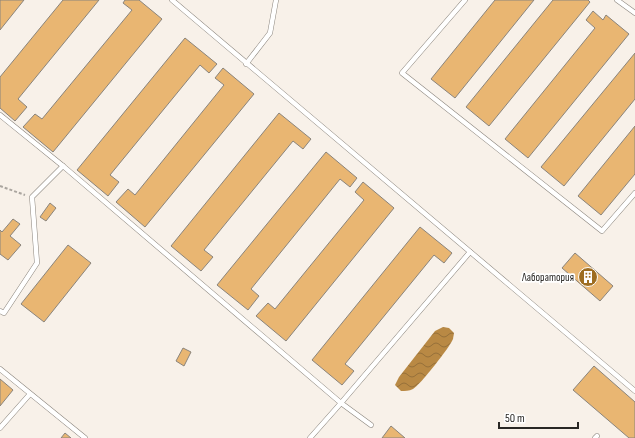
<svg xmlns="http://www.w3.org/2000/svg" width="635" height="438" font-family="'Sofia Sans Condensed',sans-serif">
<style>
.water{fill:url(#water-waves)}
.building{fill:#e9b672;stroke:#8a847c}
.lines{fill:none;stroke-linecap:round;stroke-linejoin:round}
.lane-casing{stroke:#8a847c;stroke-width:5.5}
.path{stroke:#aaa59f;stroke-width:2;stroke-dasharray:3 2;stroke-linecap:butt}
.lane{stroke:#fff;stroke-width:4.5}
.labels{text-anchor:middle;dominant-baseline:central;stroke-width:3.5;stroke-linejoin:round;paint-order:stroke}
.poi-label{font-size:11px;fill:#292724;stroke:#fff;text-anchor:end}
</style>
<defs>
<pattern id="water-waves" width="16" height="10" patternUnits="userSpaceOnUse"><rect width="16" height="10" fill="#b98944"/><path d="M0 5q4-4 8 0t8 0" fill="none" stroke="#967039"/></pattern>
</defs>
<rect width="100%" height="100%" fill="#f8f1e9"/>
<path class="water" d="M443,327L449,328L454,333C454,333 453,339 453,339C450,347 420,385 413,389C409,391 405,391 401,391L395,385L399,377L435,331Z"/>
<g class="building">
<polygon points="0,0 24,0 0,30"/>
<polygon points="63,0 99,0 18,99 27,107 15,121 0,108 0,77"/>
<polygon points="125,0 139,0 162,19 53,152 23,127 35,114 42,119 132,10 123,3"/>
<polygon points="495,0 534,0 455,98 431,79"/>
<polygon points="553,0 588,0 590,2 489,126 466,107"/>
<polygon points="593,11 603,20 606,15 629,34 528,158 505,139 595,28 586,20"/>
<polygon points="185,38 217,64 209,73 200,65 110,175 119,182 108,196 77,170"/>
<polygon points="635,53 635,99 564,186 541,167"/>
<polygon points="223,68 254,94 145,227 116,202 128,189 135,195 224,85 215,78"/>
<polygon points="279,113 311,139 303,149 293,141 204,250 213,257 201,271 171,246"/>
<polygon points="635,126 635,174 601,215 578,196"/>
<polygon points="326,152 357,178 350,187 340,179 251,289 259,296 248,310 217,285"/>
<polygon points="363,182 394,208 286,341 256,316 268,303 275,309 364,200 355,192"/>
<polygon points="50,203 56,208 46,221 40,217"/>
<polygon points="13,219 20,224 10,236 21,245 8,260 0,254 0,230 2,232"/>
<polygon points="420,227 452,253 444,263 434,255 345,364 354,371 342,385 312,360"/>
<polygon points="68,245 91,263 44,322 21,304"/>
<polygon points="575,253 613,286 600,301 562,268"/>
<polygon points="183,348 191,352 184,366 176,361"/>
<polygon points="594,366 635,402 635,438 629,438 573,390"/>
<polygon points="0,379 13,390 0,406"/>
<polygon points="391,426 405,438 382,438"/>
<polygon points="65,433 71,438 61,438"/>
</g>
<g class="lines">
<defs>
<g id="lane">
<polyline points="172,0 635,391"/>
<polyline points="465,0 402,73 602,231 635,193"/>
<polyline points="617,0 635,13"/>
<polyline points="246,64 270,33 276,0"/>
<polyline points="0,115 63,166 341,403 371,425"/>
<polyline points="0,311 4,313 37,263 32,197 63,166"/>
<polyline points="0,369 85,438"/>
<polyline points="0,428 30,394"/>
<polyline points="310,438 341,403 470,252"/>
<polyline points="595,438 597,436"/>
</g>
</defs>
<use href="#lane" class="lane-casing"/>
<polyline class="path" points="0,186 25,195"/>
<use href="#lane" class="lane"/>
</g>
<defs>
<symbol id="building-disc" viewBox="-11 -11 22 22"><circle r="9.5" fill="#9e6d21" stroke="#fff"/><path d="M-4-6H4V6H1V3H-1V6H-4ZM-2.5-4.3h1.7v1.8h-1.7ZM.8-4.3h1.7v1.8H.8ZM-2.5-1h1.7V.8h-1.7ZM.8-1h1.7V.8H.8Z" fill="#fff"/></symbol>
</defs>
<g fill-rule="evenodd">
<use href="#building-disc" x="577" y="266" width="22" height="22"/>
</g>
<g class="labels">
<g class="poi-label">
<text x="574" y="277">Лаборатория</text>
</g>
</g>
<path d="M499 422v6h79v-6" fill="none" stroke="#292724" stroke-width="2"/>
<text x="505" y="422" font-size="12" fill="#292724" stroke="#ffffff" stroke-width="3" paint-order="stroke">50 m</text>
</svg>
